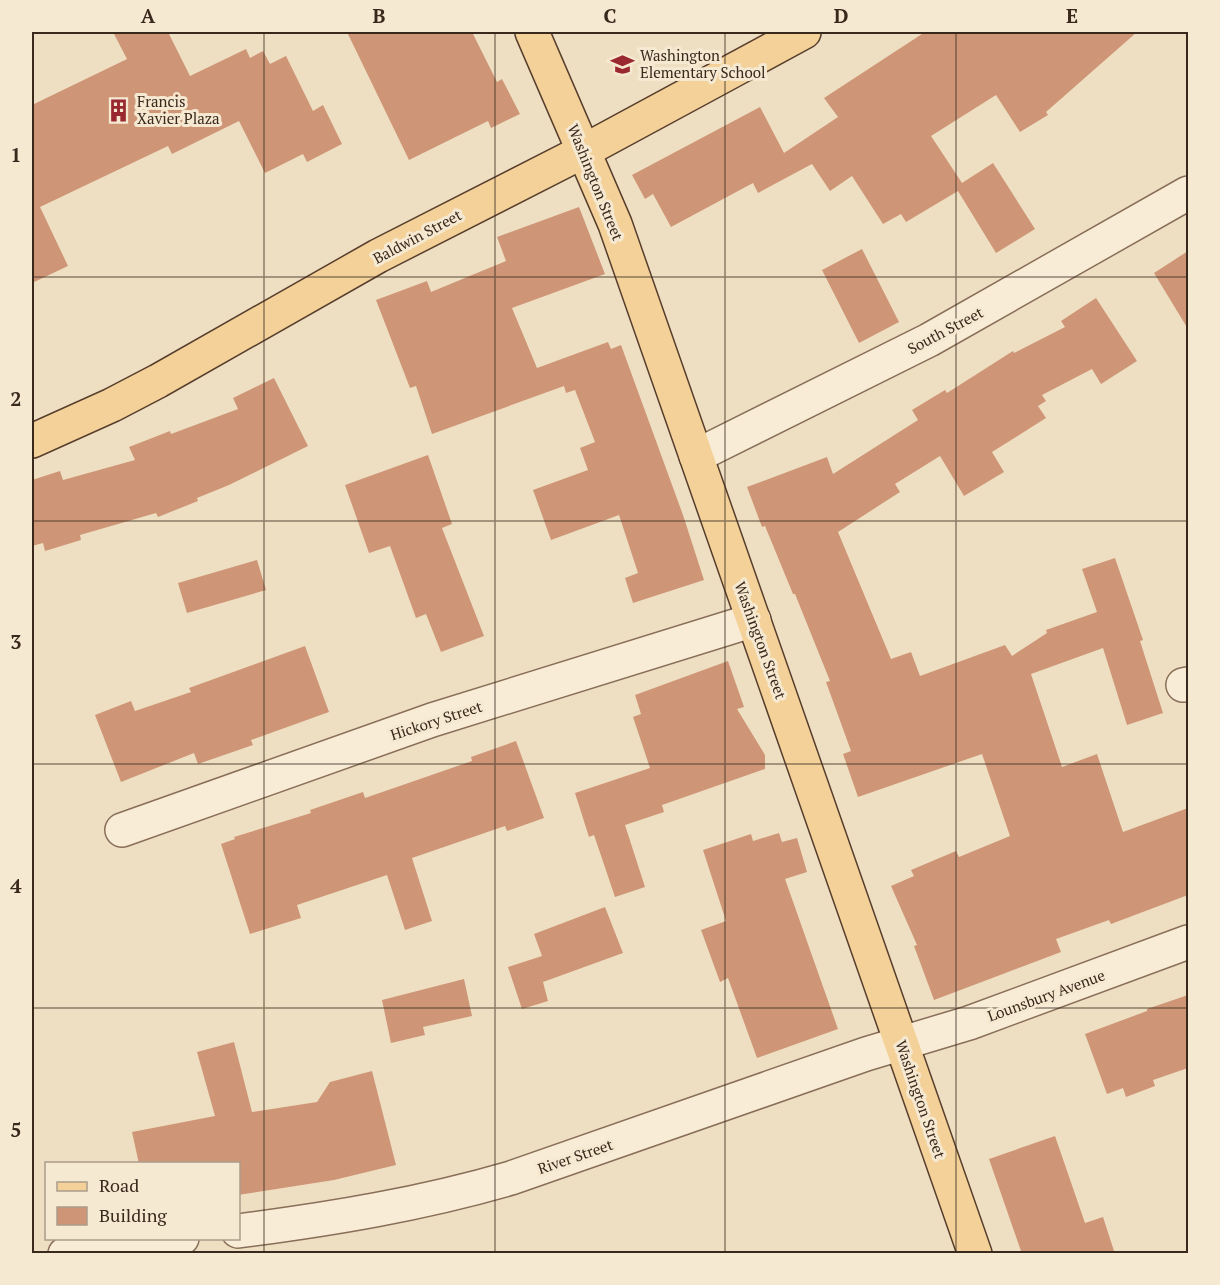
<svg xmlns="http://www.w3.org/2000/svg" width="1220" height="1285" font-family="'PT Serif',serif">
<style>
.building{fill:#ce9677}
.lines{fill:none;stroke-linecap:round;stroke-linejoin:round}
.minor-casing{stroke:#896f59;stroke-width:36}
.major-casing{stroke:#573e2d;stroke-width:36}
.minor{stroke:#f9ecd6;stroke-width:33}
.major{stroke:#f3d199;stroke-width:33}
.grid{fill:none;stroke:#39291d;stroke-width:1.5;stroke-opacity:0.55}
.labels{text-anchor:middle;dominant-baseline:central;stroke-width:6;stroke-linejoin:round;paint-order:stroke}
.poi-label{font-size:15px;fill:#39291d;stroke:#f6e9d2;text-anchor:start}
.street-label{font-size:15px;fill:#39291d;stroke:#f6e9d2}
.neatline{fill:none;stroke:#39291d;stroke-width:2}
.grid-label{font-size:20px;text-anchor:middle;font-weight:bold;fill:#39291d}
</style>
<rect width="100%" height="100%" fill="#efdfc2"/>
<g class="building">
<polygon points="113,32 168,32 190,76 246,49 250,58 263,51 270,64 286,56 313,111 323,105 342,144 307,162 303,154 265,173 239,121 172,154 168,146 40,207 68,266 32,283 32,105 127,59"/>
<polygon points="347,32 472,32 497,82 502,79 520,114 491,128 488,121 409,160"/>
<polygon points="925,32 1137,32 1046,112 1048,115 1020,132 996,95 931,136 962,183 993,163 1035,229 996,253 958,191 906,222 901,214 883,224 852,176 830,191 812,164 758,193 753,183 671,227 653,194 645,199 632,175 760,107 784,153 838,117 824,98"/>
<polygon points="579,207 605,274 512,308 537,368 608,342 611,349 621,345 683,515 704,580 633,603 625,578 638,573 619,515 551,540 533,490 588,470 580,448 595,442 575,390 566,393 564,386 432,434 416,386 410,388 376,300 427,281 431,292 506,261 497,237"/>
<polygon points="862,249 899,322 859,343 822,270"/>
<polygon points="1188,251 1188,329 1154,273"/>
<polygon points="1096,298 1137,361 1101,384 1092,369 1042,395 1046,401 1038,406 1046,418 992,452 1004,472 964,496 940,456 895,484 900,492 838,532 891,659 911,652 920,676 1005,645 1012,656 1047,633 1046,630 1097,612 1082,569 1115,558 1143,640 1140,641 1163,713 1127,725 1103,648 1031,674 1062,767 1097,754 1123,832 1188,808 1188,895 1111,924 1109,920 1056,939 1061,952 934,1000 914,946 917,945 891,886 914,876 911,870 956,851 959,857 1010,836 982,754 858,797 843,754 851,751 826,682 830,681 795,594 793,594 765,526 762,527 747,487 827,457 833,474 918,420 912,410 945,390 947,393 1013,351 1014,353 1065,327 1061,321"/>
<polygon points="274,378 308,446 229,485 197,498 198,501 158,517 156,513 80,535 81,540 45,551 43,543 32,546 32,480 60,471 63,480 135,460 129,447 170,431 171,434 238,409 233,398"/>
<polygon points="428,455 452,524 442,528 484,636 441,652 426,614 416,618 390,546 369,553 345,485"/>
<polygon points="257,560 266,590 187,613 178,583"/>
<polygon points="305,646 329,712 251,740 253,745 198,764 194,753 121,782 95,715 131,701 135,711 191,692 189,688"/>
<polygon points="728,661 744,707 737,709 765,755 765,769 662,805 664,812 625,825 645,887 615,897 594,835 589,837 575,793 650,768 633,717 641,714 635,695"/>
<polygon points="516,741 544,818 507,831 505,826 412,858 432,921 405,930 387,875 297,905 301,918 250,934 221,844 235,839 234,837 311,813 310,810 363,792 365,798 472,761 471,757"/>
<polygon points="779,833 782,842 797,838 807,872 785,879 838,1029 757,1058 728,978 720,982 701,930 726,921 703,850 751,834 753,841"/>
<polygon points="605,907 623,953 543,982 548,1001 522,1009 508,967 542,956 534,934"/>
<polygon points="464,979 472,1016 423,1027 425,1035 391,1043 382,1000"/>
<polygon points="1188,995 1188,1068 1153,1080 1155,1086 1126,1097 1123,1088 1107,1094 1085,1034 1147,1011 1147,1009"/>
<polygon points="234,1042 252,1112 317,1102 330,1082 372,1071 396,1165 334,1180 238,1195 238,1164 139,1164 132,1132 215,1116 197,1052"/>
<polygon points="1055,1136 1085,1223 1103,1217 1115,1254 1022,1254 989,1159"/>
</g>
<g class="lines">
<defs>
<g id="minor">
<polyline points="696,456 929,340 1188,193"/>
<polyline points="1183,685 1188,684"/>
<polyline points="122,830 432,720 754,620"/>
<path d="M238,1231C331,1219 422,1204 511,1178L866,1054L969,1023L1188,942"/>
<polyline points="65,1254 182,1238"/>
</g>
<g id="major">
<polyline points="532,32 615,224 975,1254"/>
<polyline points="32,441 112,405 158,381 378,256 584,151 804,32"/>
</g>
</defs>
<use href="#minor" class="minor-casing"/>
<use href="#major" class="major-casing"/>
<use href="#minor" class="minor"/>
<use href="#major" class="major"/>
</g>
<path class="grid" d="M264,32V1254M495,32V1254M725,32V1254M956,32V1254M32,277H1188M32,521H1188M32,764H1188M32,1008H1188"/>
<defs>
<symbol id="school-bare" viewBox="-9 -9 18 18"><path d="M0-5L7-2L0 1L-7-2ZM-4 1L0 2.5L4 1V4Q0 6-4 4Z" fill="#992830" stroke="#f6e9d2" stroke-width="2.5" paint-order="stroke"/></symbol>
<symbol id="building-bare" viewBox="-9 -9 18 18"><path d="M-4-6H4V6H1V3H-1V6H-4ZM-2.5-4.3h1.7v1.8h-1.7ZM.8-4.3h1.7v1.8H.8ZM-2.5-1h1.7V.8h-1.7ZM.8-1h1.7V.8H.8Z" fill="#992830" stroke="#f6e9d2" stroke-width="2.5" paint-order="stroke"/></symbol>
</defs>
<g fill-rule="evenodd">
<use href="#school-bare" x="606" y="48" width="33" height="33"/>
<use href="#building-bare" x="102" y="94" width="33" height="33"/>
</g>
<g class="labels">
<g class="poi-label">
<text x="640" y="55">Washington<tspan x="640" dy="17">Elementary School</tspan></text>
<text x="137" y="101">Francis<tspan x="137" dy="17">Xavier Plaza</tspan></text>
</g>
<g class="street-label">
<text transform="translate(596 182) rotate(68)">Washington Street</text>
<text transform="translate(417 236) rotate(-28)">Baldwin Street</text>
<text transform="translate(945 330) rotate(-28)">South Street</text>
<text transform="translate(761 640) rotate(70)">Washington Street</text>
<text transform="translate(436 720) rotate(-18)">Hickory Street</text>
<text transform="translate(1046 995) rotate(-20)">Lounsbury Avenue</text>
<text transform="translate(921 1099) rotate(71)">Washington Street</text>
<text transform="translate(575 1156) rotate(-19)">River Street</text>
</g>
</g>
<rect width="1220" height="1285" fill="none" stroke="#f6e9d2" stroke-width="66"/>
<rect x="45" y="1162" width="195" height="78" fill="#f6e9d2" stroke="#aa9c8a" stroke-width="1.5"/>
<rect x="57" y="1182" width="30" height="9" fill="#f3d199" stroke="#aa9c8a" stroke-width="1.5"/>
<text x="99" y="1192" font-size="18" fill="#39291d">Road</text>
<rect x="57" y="1207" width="30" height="18" fill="#ce9677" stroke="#aa9c8a" stroke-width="1.5"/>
<text x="99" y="1222" font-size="18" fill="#39291d">Building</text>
<rect x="33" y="33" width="1154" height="1219" class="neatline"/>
<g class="grid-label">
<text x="148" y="23">A</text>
<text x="379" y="23">B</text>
<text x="610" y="23">C</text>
<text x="841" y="23">D</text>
<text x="1072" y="23">E</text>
<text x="16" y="162">1</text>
<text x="16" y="406">2</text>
<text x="16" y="649">3</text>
<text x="16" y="893">4</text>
<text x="16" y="1137">5</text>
</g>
</svg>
